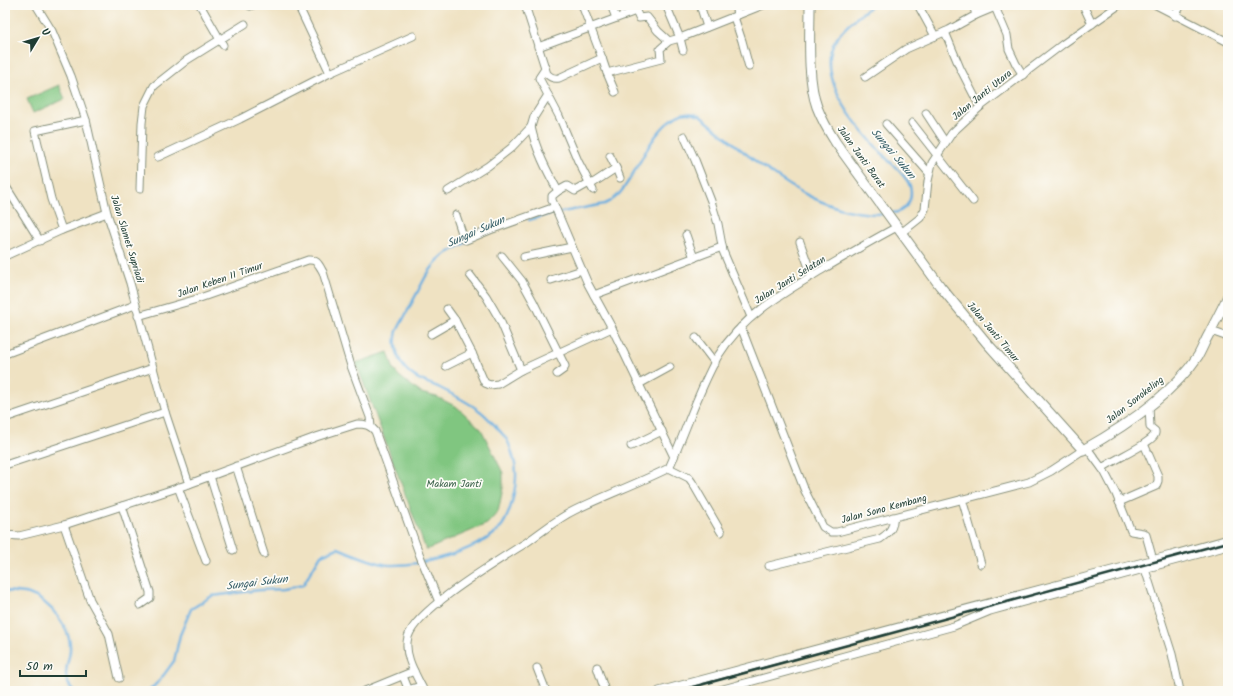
<svg xmlns="http://www.w3.org/2000/svg" width="1233" height="696" font-family="Kalam,sans-serif">
<style>
.green{fill:#80c680;stroke:#50825a}
.lines{fill:none;stroke-linecap:round;stroke-linejoin:round}
.stream{stroke:#6bafe0;stroke-width:2.5}
.minor-casing{stroke:#87907b;stroke-width:9}
.tertiary-casing{stroke:#87907b;stroke-width:11}
.minor{stroke:#fff;stroke-width:7}
.tertiary{stroke:#fff;stroke-width:9}
.rail{stroke:#1f3d34;stroke-width:2.5}
.labels{text-anchor:middle;dominant-baseline:central;stroke-width:3.5;stroke-linejoin:round;paint-order:stroke}
.street-label{font-size:10px;fill:#1f3d34;stroke:#fdfcf7}
.park-label{font-size:10px;fill:#375f47;stroke:#fdfcf7}
.water-label{font-size:11px;font-style:italic;fill:#365f68;stroke:#fdfcf7}
</style>
<rect width="100%" height="100%" fill="#fdfcf7"/>
<filter id="ink" filterUnits="userSpaceOnUse"><feTurbulence type="fractalNoise" baseFrequency=".025" numOctaves="2"/><feDisplacementMap in="SourceGraphic" scale="8" xChannelSelector="R" yChannelSelector="G"/><feConvolveMatrix kernelMatrix="1 2 1 2 8 2 1 2 1" color-interpolation-filters="sRGB"/></filter>
<filter id="wash" filterUnits="userSpaceOnUse"><feTurbulence type="fractalNoise" baseFrequency=".012" numOctaves="4" result="noise"/><feDisplacementMap in="SourceGraphic" scale="16" xChannelSelector="R" yChannelSelector="G"/><feGaussianBlur stdDeviation="0.9" result="paint"/><feColorMatrix in="noise" values="0 0 0 0 0 0 0 0 0 0 0 0 0 0 0 0 0 1.4 0 .05"/><feComposite in="paint" operator="in"/></filter>
<g filter="url(#wash)">
<rect width="100%" height="100%" fill="#efe2c2"/>
<g class="green">
<polygon points="59,85 65,99 33,113 27,99"/>
<polygon points="388,352 394,370 399,376 421,393 437,397 457,407 481,429 503,473 503,488 498,512 487,524 426,550 356,363"/>
</g>
<g class="lines">
<g class="stream">
<path d="M872,5C856,19 833,33 830,56C826,94 864,134 888,160C895,167 906,176 910,186C914,200 905,213 891,213"/>
<path d="M529,220L546,215L605,204C611,201 616,198 620,193C640,169 649,133 677,116C685,111 693,113 700,116C754,159 810,216 884,214"/>
<path d="M5,591C13,592 22,592 29,594C50,601 72,629 70,651C68,666 60,678 74,691"/>
<path d="M149,691L160,680L174,661L180,635L191,609L212,596L260,590L284,589L303,585L321,555L338,548C350,553 379,565 390,565C421,566 471,552 495,533C511,521 520,478 514,460C512,453 510,443 505,437C499,430 488,417 480,411C468,402 452,394 438,387C429,383 419,381 411,374C398,364 393,346 397,331L426,276L437,261L444,255L467,242"/>
</g>
</g>
</g>
<g filter="url(#ink)">
<g class="lines">
<defs>
<g id="minor">
<polyline points="36,5 52,31 71,76 86,120 107,213 130,283 165,412 189,484"/>
<polyline points="200,5 223,45"/>
<path d="M525,5L547,74C551,78 554,79 559,78L602,58L582,5"/>
<polyline points="611,5 616,18"/>
<polyline points="700,5 707,27"/>
<polyline points="734,5 738,15"/>
<polyline points="918,5 935,36"/>
<polyline points="1083,5 1092,24"/>
<polyline points="1156,5 1228,42"/>
<polyline points="250,6 253,5"/>
<polyline points="995,7 1007,35 1009,49 1016,64 1023,75"/>
<polyline points="976,15 1000,5"/>
<polyline points="1175,16 1181,5"/>
<polyline points="734,17 742,41 749,67"/>
<polyline points="945,32 960,68 980,107"/>
<polyline points="538,47 636,11 639,18 647,17 658,31 669,41 680,38 666,5"/>
<polyline points="683,50 680,38 763,5"/>
<polyline points="602,58 607,73 661,59 660,49 669,41"/>
<polyline points="545,69 539,78 559,116 578,161 593,190"/>
<polyline points="330,73 413,36"/>
<polyline points="607,73 615,92"/>
<polyline points="865,77 906,49 949,30 976,15 973,5"/>
<polyline points="926,113 945,142"/>
<polyline points="912,123 973,201"/>
<polyline points="886,124 929,173"/>
<path d="M531,127C536,150 547,171 558,191L552,196V200L588,284L612,328L674,457"/>
<polyline points="684,136 695,160 711,201 718,224 723,251 751,317"/>
<polyline points="158,157 240,119 330,73 298,5"/>
<polyline points="616,168 620,178"/>
<polyline points="5,185 40,241"/>
<polyline points="590,185 616,168 610,156"/>
<polyline points="140,189 142,123 144,106 154,86 187,60 245,24"/>
<polyline points="448,191 488,166 511,148 531,127 534,117 548,95"/>
<polyline points="558,191 567,186 575,191 589,183"/>
<polyline points="456,215 464,239 466,240 490,230 555,207"/>
<polyline points="62,230 51,199 35,131 86,120"/>
<polyline points="901,233 920,218 925,209 928,181 932,163 952,133 980,107 1063,44 1119,5"/>
<polyline points="686,235 694,258"/>
<polyline points="800,242 812,276"/>
<polyline points="5,256 62,230 107,213"/>
<polyline points="502,256 522,281 534,303 565,366 564,369 557,374"/>
<polyline points="524,257 572,247"/>
<polyline points="470,275 486,296 500,320 521,370"/>
<polyline points="551,280 582,270"/>
<polyline points="594,295 722,247"/>
<polyline points="447,309 455,320"/>
<path d="M138,316L197,299L308,260C317,259 319,265 323,272L351,366L370,417L371,427"/>
<polyline points="741,327 805,491 823,527 831,532 837,532 1029,482 1051,471 1083,450"/>
<polyline points="1211,331 1228,337"/>
<polyline points="431,334 455,320 472,353 483,379 485,383 490,385 498,384 521,370 612,328"/>
<polyline points="696,338 715,363"/>
<polyline points="5,354 135,305"/>
<polyline points="446,366 472,353"/>
<polyline points="639,384 670,367"/>
<polyline points="5,418 153,368"/>
<path d="M1144,444C1149,440 1156,437 1155,431L1150,427L1149,406"/>
<polyline points="631,446 662,431"/>
<polyline points="1087,448 1104,471 1116,494 1131,531 1143,533 1146,535 1153,560"/>
<polyline points="5,465 165,412"/>
<polyline points="236,466 264,554"/>
<polyline points="669,468 689,478 692,482 721,532"/>
<path d="M1102,468C1116,459 1130,453 1144,444L1158,476V481L1156,486L1119,502"/>
<polyline points="210,476 233,550"/>
<polyline points="178,487 206,561"/>
<polyline points="962,499 981,564"/>
<polyline points="122,506 150,592 150,598 140,605"/>
<polyline points="64,525 90,600 109,634 119,678"/>
<path d="M5,535L19,536L64,525L189,484L316,437L357,424C365,424 370,425 375,431L420,556L439,602"/>
<path d="M769,566L880,539C889,533 894,528 893,517"/>
<polyline points="1145,569 1172,654 1180,691"/>
<polyline points="597,667 605,691"/>
<polyline points="537,668 546,691"/>
<polyline points="403,676 409,691"/>
<polyline points="365,691 414,671"/>
<polyline points="404,691 421,686"/>
<path d="M424,691C416,675 403,655 408,637C416,609 501,559 527,542C543,531 558,518 575,510C606,495 639,483 669,468C686,431 698,391 718,356C743,315 785,292 825,268C849,254 872,240 897,227"/>
<polyline points="659,691 1112,570 1171,555 1228,539"/>
<polyline points="716,691 954,626 990,611 1228,546"/>
</g>
<path id="tertiary" d="M810,5C810,34 807,80 817,107C822,120 829,132 836,143L940,286L986,342L1083,450C1124,427 1172,395 1198,356C1202,349 1205,341 1209,334C1215,322 1222,309 1228,296"/>
</defs>
<use href="#minor" class="minor-casing"/>
<use href="#tertiary" class="tertiary-casing"/>
<use href="#minor" class="minor"/>
<use href="#tertiary" class="tertiary"/>
<polyline class="rail" points="678,691 1228,542"/>
</g>
</g>
<g class="labels">
<g class="street-label">
<text transform="translate(982 95) rotate(-39)">Jalan Janti Utara</text>
<text transform="translate(861 157) rotate(54)">Jalan Janti Barat</text>
<text transform="translate(127 239) rotate(73)">Jalan Slamet Supriadi</text>
<text transform="translate(220 280) rotate(-19)">Jalan Keben II Timur</text>
<text transform="translate(790 280) rotate(-32)">Jalan Janti Selatan</text>
<text transform="translate(993 332) rotate(50)">Jalan Janti Timur</text>
<text transform="translate(1135 400) rotate(-38)">Jalan Sonokeling</text>
<text transform="translate(884 509) rotate(-15)">Jalan Sono Kembang</text>
</g>
<g class="park-label">
<text x="454" y="484">Makam Janti</text>
</g>
<g class="water-label">
<text transform="translate(893 154) rotate(50)">Sungai Sukun</text>
<text transform="translate(476 232) rotate(-24)">Sungai Sukun</text>
<text transform="translate(257 583) rotate(-7)">Sungai Sukun</text>
</g>
</g>
<rect width="1233" height="696" fill="none" stroke="#fdfcf7" stroke-width="20"/>
<g transform="translate(38 38) rotate(52)" stroke="#fdfcf7" stroke-width="3" paint-order="stroke">
<path d="M0-3L7 15L0 10L-7 15Z" fill="#1f3d34"/>
<text y="-6" font-size="11" font-weight="bold" text-anchor="middle" fill="#1f3d34">U</text>
</g>
<path d="M20 670v6h66v-6" fill="none" stroke="#1f3d34" stroke-width="2"/>
<text x="26" y="670" font-size="12" fill="#1f3d34" stroke="#fdfcf7" stroke-width="3" paint-order="stroke">50 m</text>
</svg>
